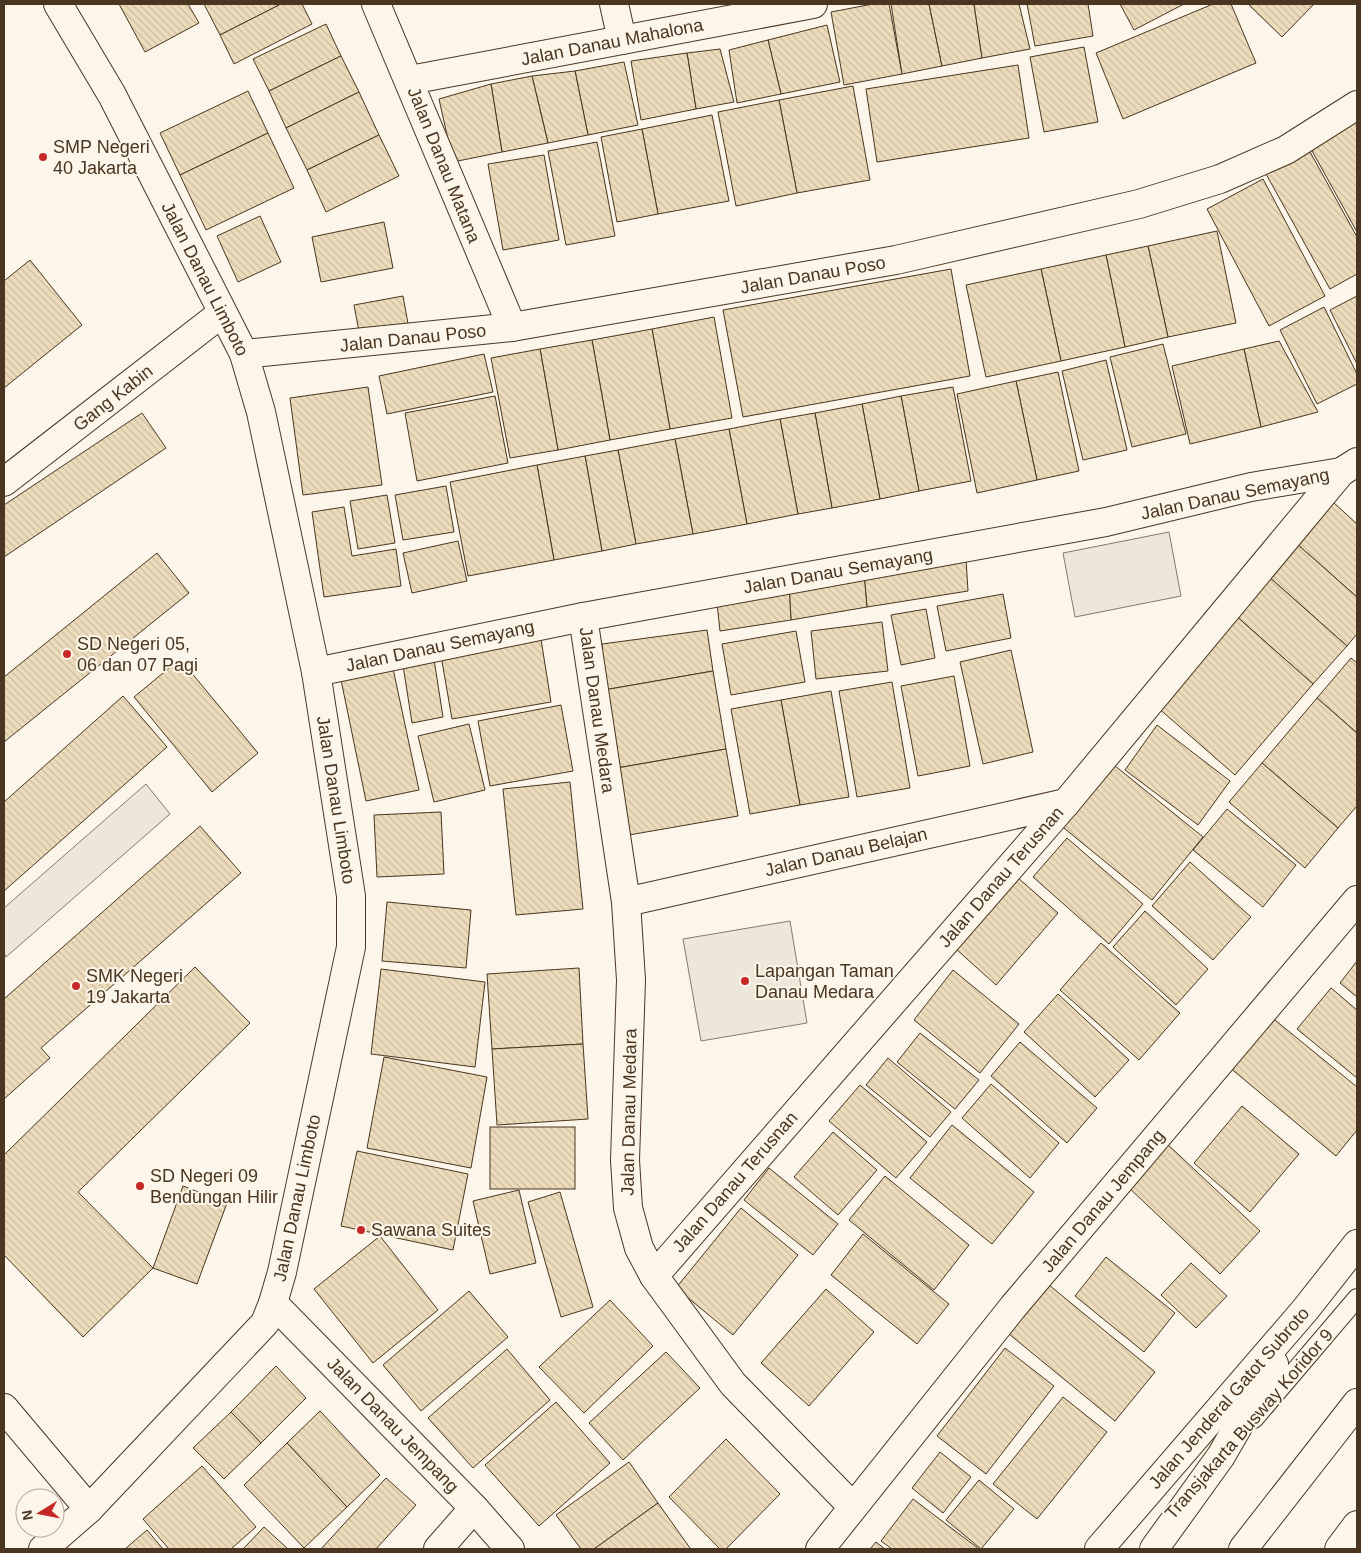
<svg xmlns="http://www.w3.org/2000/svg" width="1361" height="1553" font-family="Helvetica,sans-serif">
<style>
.grass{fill:#ede6d9;stroke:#887966}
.building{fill:url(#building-back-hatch);stroke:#4a3520}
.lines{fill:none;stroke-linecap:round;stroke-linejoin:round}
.lane-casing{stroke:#4a3520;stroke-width:20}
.street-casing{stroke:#4a3520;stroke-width:30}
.secondary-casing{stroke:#4a3520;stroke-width:30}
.highway-casing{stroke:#4a3520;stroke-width:30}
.lane{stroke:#fbf6e9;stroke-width:18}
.street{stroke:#fbf6e9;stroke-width:28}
.secondary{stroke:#fbf6e9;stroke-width:28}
.highway{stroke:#fbf6e9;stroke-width:28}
.poi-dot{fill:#c62828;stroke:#fbf6e9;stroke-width:2}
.labels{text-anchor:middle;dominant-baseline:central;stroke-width:4;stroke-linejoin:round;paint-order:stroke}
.street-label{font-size:18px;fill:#4a3520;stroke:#fbf6e9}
.poi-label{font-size:18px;fill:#4a3520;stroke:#fbf6e9;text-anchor:start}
</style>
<defs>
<pattern id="building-back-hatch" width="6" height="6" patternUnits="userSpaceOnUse" patternTransform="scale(1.25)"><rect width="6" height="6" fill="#ecdcbc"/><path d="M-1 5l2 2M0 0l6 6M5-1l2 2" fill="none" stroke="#ccbda1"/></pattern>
</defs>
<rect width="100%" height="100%" fill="#fbf6e9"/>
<g class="grass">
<polygon points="1169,532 1181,596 1075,617 1063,553"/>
<polygon points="146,784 170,814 6,957 4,953 4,908"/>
<polygon points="790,921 807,1023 701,1041 683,939"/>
</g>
<g class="building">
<polygon points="119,4 188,4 199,23 145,52"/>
<polygon points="204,4 281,4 220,35"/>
<polygon points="281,4 302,4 312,24 234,64 220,35"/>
<polygon points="873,4 889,4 902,74 844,85 831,12"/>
<polygon points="891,4 929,4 942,66 902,74"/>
<polygon points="929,4 974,4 982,58 942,66"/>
<polygon points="974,4 1019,4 1030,49 982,58"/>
<polygon points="1027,4 1088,4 1093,36 1035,46"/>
<polygon points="1120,4 1184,4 1134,30"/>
<polygon points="1213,4 1231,4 1256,63 1123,119 1096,53"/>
<polygon points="1248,4 1314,4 1282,37"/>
<polygon points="326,24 341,56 269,91 253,59"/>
<polygon points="827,25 840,82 781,94 768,40"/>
<polygon points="768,40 781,94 737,103 729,50"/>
<polygon points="1084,47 1098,122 1044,132 1030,57"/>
<polygon points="720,49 734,102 696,109 687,53"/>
<polygon points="687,53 696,109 641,120 631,61"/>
<polygon points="341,56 359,92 286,128 269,91"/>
<polygon points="624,62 638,125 588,135 575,71"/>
<polygon points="1018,65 1029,138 877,162 866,89"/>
<polygon points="575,71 588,135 548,143 532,76"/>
<polygon points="532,76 548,143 502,152 491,84"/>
<polygon points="491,84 502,152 453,162 439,99"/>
<polygon points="853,86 870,180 797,193 779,100"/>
<polygon points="248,91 268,133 180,175 160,133"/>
<polygon points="359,92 379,135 307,170 286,128"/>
<polygon points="779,100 797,193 736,206 718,112"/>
<polygon points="712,115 729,201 658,214 642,129"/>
<polygon points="1357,118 1357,232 1306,140"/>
<polygon points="642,129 658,214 617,222 601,137"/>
<polygon points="268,133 294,188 206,230 180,175"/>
<polygon points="379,135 399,176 326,212 307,170"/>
<polygon points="597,142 615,236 566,245 548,151"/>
<polygon points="1309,150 1357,237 1357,274 1330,289 1266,174"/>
<polygon points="544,155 559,240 503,250 488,164"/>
<polygon points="1263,179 1325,296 1269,326 1207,209"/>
<polygon points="260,216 281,262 238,282 217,236"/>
<polygon points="384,222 393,268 321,282 312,237"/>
<polygon points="1217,231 1236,323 1168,337 1148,246"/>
<polygon points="1148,246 1168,337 1125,347 1106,255"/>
<polygon points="1106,255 1125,347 1061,361 1041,269"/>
<polygon points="30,260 82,325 4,388 4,281"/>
<polygon points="951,269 970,376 743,417 723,310"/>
<polygon points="1041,269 1061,361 986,377 966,285"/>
<polygon points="403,296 409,329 360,337 354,305"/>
<polygon points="1357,296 1357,364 1330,310"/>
<polygon points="1324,307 1357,374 1357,384 1317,404 1280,330"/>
<polygon points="714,317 732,418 670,429 652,329"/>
<polygon points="652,329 670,429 610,440 592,340"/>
<polygon points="592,340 610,440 558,450 540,349"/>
<polygon points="1279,341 1318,412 1261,427 1244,349"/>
<polygon points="1163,344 1186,434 1132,447 1110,357"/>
<polygon points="540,349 558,450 510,458 491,358"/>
<polygon points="1244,349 1261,427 1190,444 1172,366"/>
<polygon points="484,354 493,392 387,414 379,376"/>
<polygon points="1106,360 1127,450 1083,460 1062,371"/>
<polygon points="1058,372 1079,471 1037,480 1016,381"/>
<polygon points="1016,381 1037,480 977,493 957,394"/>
<polygon points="368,387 382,485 303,495 290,398"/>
<polygon points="953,387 971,481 919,491 901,396"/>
<polygon points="495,396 508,463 417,481 405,413"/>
<polygon points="901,396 919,491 880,499 862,404"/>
<polygon points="862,404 880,499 832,508 815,413"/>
<polygon points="142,413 166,448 4,557 4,505"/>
<polygon points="815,413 832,508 798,514 780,419"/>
<polygon points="780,419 798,514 747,524 729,429"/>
<polygon points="729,429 747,524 693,534 675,439"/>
<polygon points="675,439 693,534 636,544 618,450"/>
<polygon points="618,450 636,544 602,551 585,456"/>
<polygon points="585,456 602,551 554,560 537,465"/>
<polygon points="537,465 554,560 468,576 450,482"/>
<polygon points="446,486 454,532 403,540 395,495"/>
<polygon points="387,495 395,543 358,549 350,501"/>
<polygon points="1333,502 1357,524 1357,597 1297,544"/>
<polygon points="344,507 352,556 396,549 401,586 324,597 312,512"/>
<polygon points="458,541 467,581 412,593 403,553"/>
<polygon points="1297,544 1357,597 1357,634 1347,646 1268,576"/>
<polygon points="157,553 189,593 4,742 4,677"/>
<polygon points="966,559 968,591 867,607 864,574"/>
<polygon points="864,574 867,607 791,620 789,585"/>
<polygon points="1268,576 1347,646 1313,684 1235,615"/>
<polygon points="789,585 791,620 720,631 717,603"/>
<polygon points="1003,594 1011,638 946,651 937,606"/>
<polygon points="926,609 935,658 901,665 891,615"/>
<polygon points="1235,615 1313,684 1235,775 1156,706"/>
<polygon points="882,622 888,671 816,679 811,631"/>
<polygon points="707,630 713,671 604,690 602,644"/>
<polygon points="796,631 805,682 731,695 722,644"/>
<polygon points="540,633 551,702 452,719 440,650"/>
<polygon points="1011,650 1033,752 983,764 960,662"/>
<polygon points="433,653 443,717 412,723 402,659"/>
<polygon points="1351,658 1357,663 1357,733 1317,698"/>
<polygon points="180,659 258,753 212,792 134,697"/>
<polygon points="392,664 419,790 366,801 340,675"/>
<polygon points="713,671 726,749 617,768 604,690"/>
<polygon points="954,676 970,766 918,776 901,686"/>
<polygon points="892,682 910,788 857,797 839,691"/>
<polygon points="831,691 849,797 800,805 781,700"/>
<polygon points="123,696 167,747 4,891 4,802"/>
<polygon points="1317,698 1357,733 1357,806 1338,828 1262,763"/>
<polygon points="781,700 800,805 750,814 731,709"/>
<polygon points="561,705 573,771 490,786 478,721"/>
<polygon points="469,724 485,790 434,802 418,736"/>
<polygon points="1157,725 1230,781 1198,825 1125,770"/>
<polygon points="726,749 738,816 629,835 617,768"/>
<polygon points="1109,761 1203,837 1152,900 1059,824"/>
<polygon points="1262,763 1338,828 1305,868 1229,802"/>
<polygon points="570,782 583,909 516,915 503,789"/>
<polygon points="1227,809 1296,865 1263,907 1193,850"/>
<polygon points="441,812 444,874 377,877 374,815"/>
<polygon points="200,826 241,873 41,1048 50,1058 4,1099 4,999"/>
<polygon points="1067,838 1143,904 1109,944 1033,877"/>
<polygon points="1190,862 1251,917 1213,960 1152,906"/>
<polygon points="1017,877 1058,913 996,985 956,949"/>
<polygon points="387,902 471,910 466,968 382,961"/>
<polygon points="1145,911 1208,969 1176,1005 1113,947"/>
<polygon points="1101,943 1180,1013 1139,1060 1060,990"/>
<polygon points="1357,961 1357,997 1340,983"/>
<polygon points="195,967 250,1023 78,1192 153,1268 83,1337 4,1255 4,1155"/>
<polygon points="579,968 583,1044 492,1049 487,974"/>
<polygon points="381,969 485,982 475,1067 371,1054"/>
<polygon points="953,970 1019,1024 980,1073 914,1020"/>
<polygon points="1331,988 1357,1010 1357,1078 1297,1029"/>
<polygon points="1058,994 1129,1060 1095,1097 1024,1032"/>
<polygon points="1270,1016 1357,1087 1357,1130 1336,1156 1229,1067"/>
<polygon points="920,1033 979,1080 955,1109 897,1062"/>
<polygon points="1020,1042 1097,1108 1067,1143 991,1076"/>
<polygon points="583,1044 588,1119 497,1125 492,1049"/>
<polygon points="384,1057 487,1077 471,1168 367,1148"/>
<polygon points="888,1058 951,1112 930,1137 866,1085"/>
<polygon points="991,1084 1059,1143 1030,1178 962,1118"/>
<polygon points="860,1085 927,1142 896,1178 829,1121"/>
<polygon points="1242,1106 1299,1154 1250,1212 1194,1163"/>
<polygon points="952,1125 1034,1192 992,1244 910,1178"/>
<rect x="490" y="1127" width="85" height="62"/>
<polygon points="833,1132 877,1170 838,1215 794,1177"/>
<polygon points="1164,1141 1260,1231 1220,1274 1125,1184"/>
<polygon points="357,1151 468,1174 453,1250 341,1226"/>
<polygon points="769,1168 838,1224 813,1255 744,1200"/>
<polygon points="885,1176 969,1245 934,1290 849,1220"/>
<polygon points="183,1186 227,1203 197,1284 153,1268"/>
<polygon points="519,1190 536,1263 490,1274 473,1201"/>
<polygon points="560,1192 593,1307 561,1317 528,1202"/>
<polygon points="741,1208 798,1255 733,1335 676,1288"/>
<polygon points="863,1234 949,1304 917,1344 831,1275"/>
<polygon points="380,1236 438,1310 373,1363 314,1289"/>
<polygon points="1106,1257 1175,1313 1144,1352 1075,1296"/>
<polygon points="1191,1263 1227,1296 1196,1328 1161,1295"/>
<polygon points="1049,1285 1155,1372 1115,1421 1009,1334"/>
<polygon points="826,1289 874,1332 809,1406 761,1363"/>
<polygon points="469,1291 508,1337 421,1411 383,1365"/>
<polygon points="610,1300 653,1346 584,1413 539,1367"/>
<polygon points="1005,1348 1054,1386 986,1474 937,1436"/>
<polygon points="507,1349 550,1400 473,1468 428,1418"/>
<polygon points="666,1352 700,1388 623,1460 589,1423"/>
<polygon points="276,1366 306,1398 261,1443 231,1412"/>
<polygon points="1063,1397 1107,1432 1037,1519 993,1484"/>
<polygon points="556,1402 610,1463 539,1526 485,1465"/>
<polygon points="320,1411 380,1475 347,1507 287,1443"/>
<polygon points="231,1412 261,1443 224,1479 193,1448"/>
<polygon points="726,1439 780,1494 726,1549 720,1549 669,1497"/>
<polygon points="287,1443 347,1507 304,1548 244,1485"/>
<polygon points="940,1452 971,1477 943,1513 912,1488"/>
<polygon points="629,1462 658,1503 594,1549 581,1549 556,1515"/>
<polygon points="202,1466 256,1527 231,1549 169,1549 143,1519"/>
<polygon points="386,1478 416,1505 376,1549 321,1549"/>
<polygon points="979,1480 1014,1509 981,1549 946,1520"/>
<polygon points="913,1499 979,1549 892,1549 881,1541"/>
<polygon points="658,1503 690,1548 687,1549 594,1549"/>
<polygon points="264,1527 288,1549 243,1549"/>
<polygon points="147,1530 163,1549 125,1549"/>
<polygon points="876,1542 885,1549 870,1549"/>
</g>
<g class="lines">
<defs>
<polyline id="lane" points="1254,1419 1357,1298"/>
<g id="street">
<polyline points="376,4 512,327"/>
<polyline points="614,4 622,40"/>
<polyline points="410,80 813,4"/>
<polyline points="4,482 222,313"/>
<polyline points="583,617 626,902 631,980 625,1160 628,1208 639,1248 654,1276 733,1384 853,1507"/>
<polyline points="316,672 583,617 1106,522 1251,487 1341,472 1357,462"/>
<polyline points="626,902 1066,803"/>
<polyline points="654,1276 1066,803 1341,472"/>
<polyline points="273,1303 474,1508 510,1549"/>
<polyline points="4,1408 89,1509"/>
<polyline points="43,1549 89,1509 265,1323 273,1303 282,1272 351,947 351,896 316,672 261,412 244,354"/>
<polyline points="438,1549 474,1508"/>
<polyline points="820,1549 1013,1307 1357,900"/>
</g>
<polyline id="secondary" points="58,4 112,95 244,354 512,327 896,260 1139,204 1220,179 1286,150 1357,105"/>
<g id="highway">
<polyline points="1099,1549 1305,1310 1357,1244"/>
<polyline points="1154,1549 1221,1456 1274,1364"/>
<polyline points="1243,1549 1357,1403"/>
<polyline points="1339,1549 1357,1525"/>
</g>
</defs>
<use href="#lane" class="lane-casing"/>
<use href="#street" class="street-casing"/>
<use href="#secondary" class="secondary-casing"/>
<use href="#highway" class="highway-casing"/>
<use href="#lane" class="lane"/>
<use href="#street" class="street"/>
<use href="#secondary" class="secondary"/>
<use href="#highway" class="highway"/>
</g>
<g class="poi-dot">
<circle cx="43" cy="157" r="5"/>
<circle cx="67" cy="654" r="5"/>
<circle cx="745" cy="981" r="5"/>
<circle cx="76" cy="986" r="5"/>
<circle cx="140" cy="1186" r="5"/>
<circle cx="361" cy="1230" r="5"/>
</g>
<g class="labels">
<g class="street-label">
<text transform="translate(612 42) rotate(-11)">Jalan Danau Mahalona</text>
<text transform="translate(444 165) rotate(68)">Jalan Danau Matana</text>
<text transform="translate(813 275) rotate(-10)">Jalan Danau Poso</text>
<text transform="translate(205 279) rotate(63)">Jalan Danau Limboto</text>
<text transform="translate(413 338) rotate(-6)">Jalan Danau Poso</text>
<text transform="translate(113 398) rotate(-38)">Gang Kabin</text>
<text transform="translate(1235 494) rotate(-12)">Jalan Danau Semayang</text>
<text transform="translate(838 571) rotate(-10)">Jalan Danau Semayang</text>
<text transform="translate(440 646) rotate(-12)">Jalan Danau Semayang</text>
<text transform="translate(597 710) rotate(82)">Jalan Danau Medara</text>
<text transform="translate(336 800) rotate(81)">Jalan Danau Limboto</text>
<text transform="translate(846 852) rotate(-13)">Jalan Danau Belajan</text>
<text transform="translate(1001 877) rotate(-49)">Jalan Danau Terusnan</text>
<text transform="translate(629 1112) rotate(-89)">Jalan Danau Medara</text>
<text transform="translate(735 1182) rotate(-49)">Jalan Danau Terusnan</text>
<text transform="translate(297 1198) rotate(-78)">Jalan Danau Limboto</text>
<text transform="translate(1103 1201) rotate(-50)">Jalan Danau Jempang</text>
<text transform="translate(1229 1398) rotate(-49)">Jalan Jenderal Gatot Subroto</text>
<text transform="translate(1249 1424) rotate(-49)">Transjakarta Busway Koridor 9</text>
<text transform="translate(393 1425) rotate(46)">Jalan Danau Jempang</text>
</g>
<g class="poi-label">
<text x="53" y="147">SMP Negeri<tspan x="53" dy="21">40 Jakarta</tspan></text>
<text x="77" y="644">SD Negeri 05,<tspan x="77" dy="21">06 dan 07 Pagi</tspan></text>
<text x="755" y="971">Lapangan Taman<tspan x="755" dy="21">Danau Medara</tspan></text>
<text x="86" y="976">SMK Negeri<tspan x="86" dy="21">19 Jakarta</tspan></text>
<text x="150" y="1176">SD Negeri 09<tspan x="150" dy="21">Bendungan Hilir</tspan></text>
<text x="371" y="1230">Sawana Suites</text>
</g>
</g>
<rect width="1361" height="1553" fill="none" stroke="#4a3520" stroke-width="10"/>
<g transform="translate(40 1513) rotate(260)"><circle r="24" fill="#fbf6e9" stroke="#b4a999"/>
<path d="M0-4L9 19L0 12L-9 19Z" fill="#c62828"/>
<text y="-8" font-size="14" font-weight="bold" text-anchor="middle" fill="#4a3520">N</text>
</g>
</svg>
